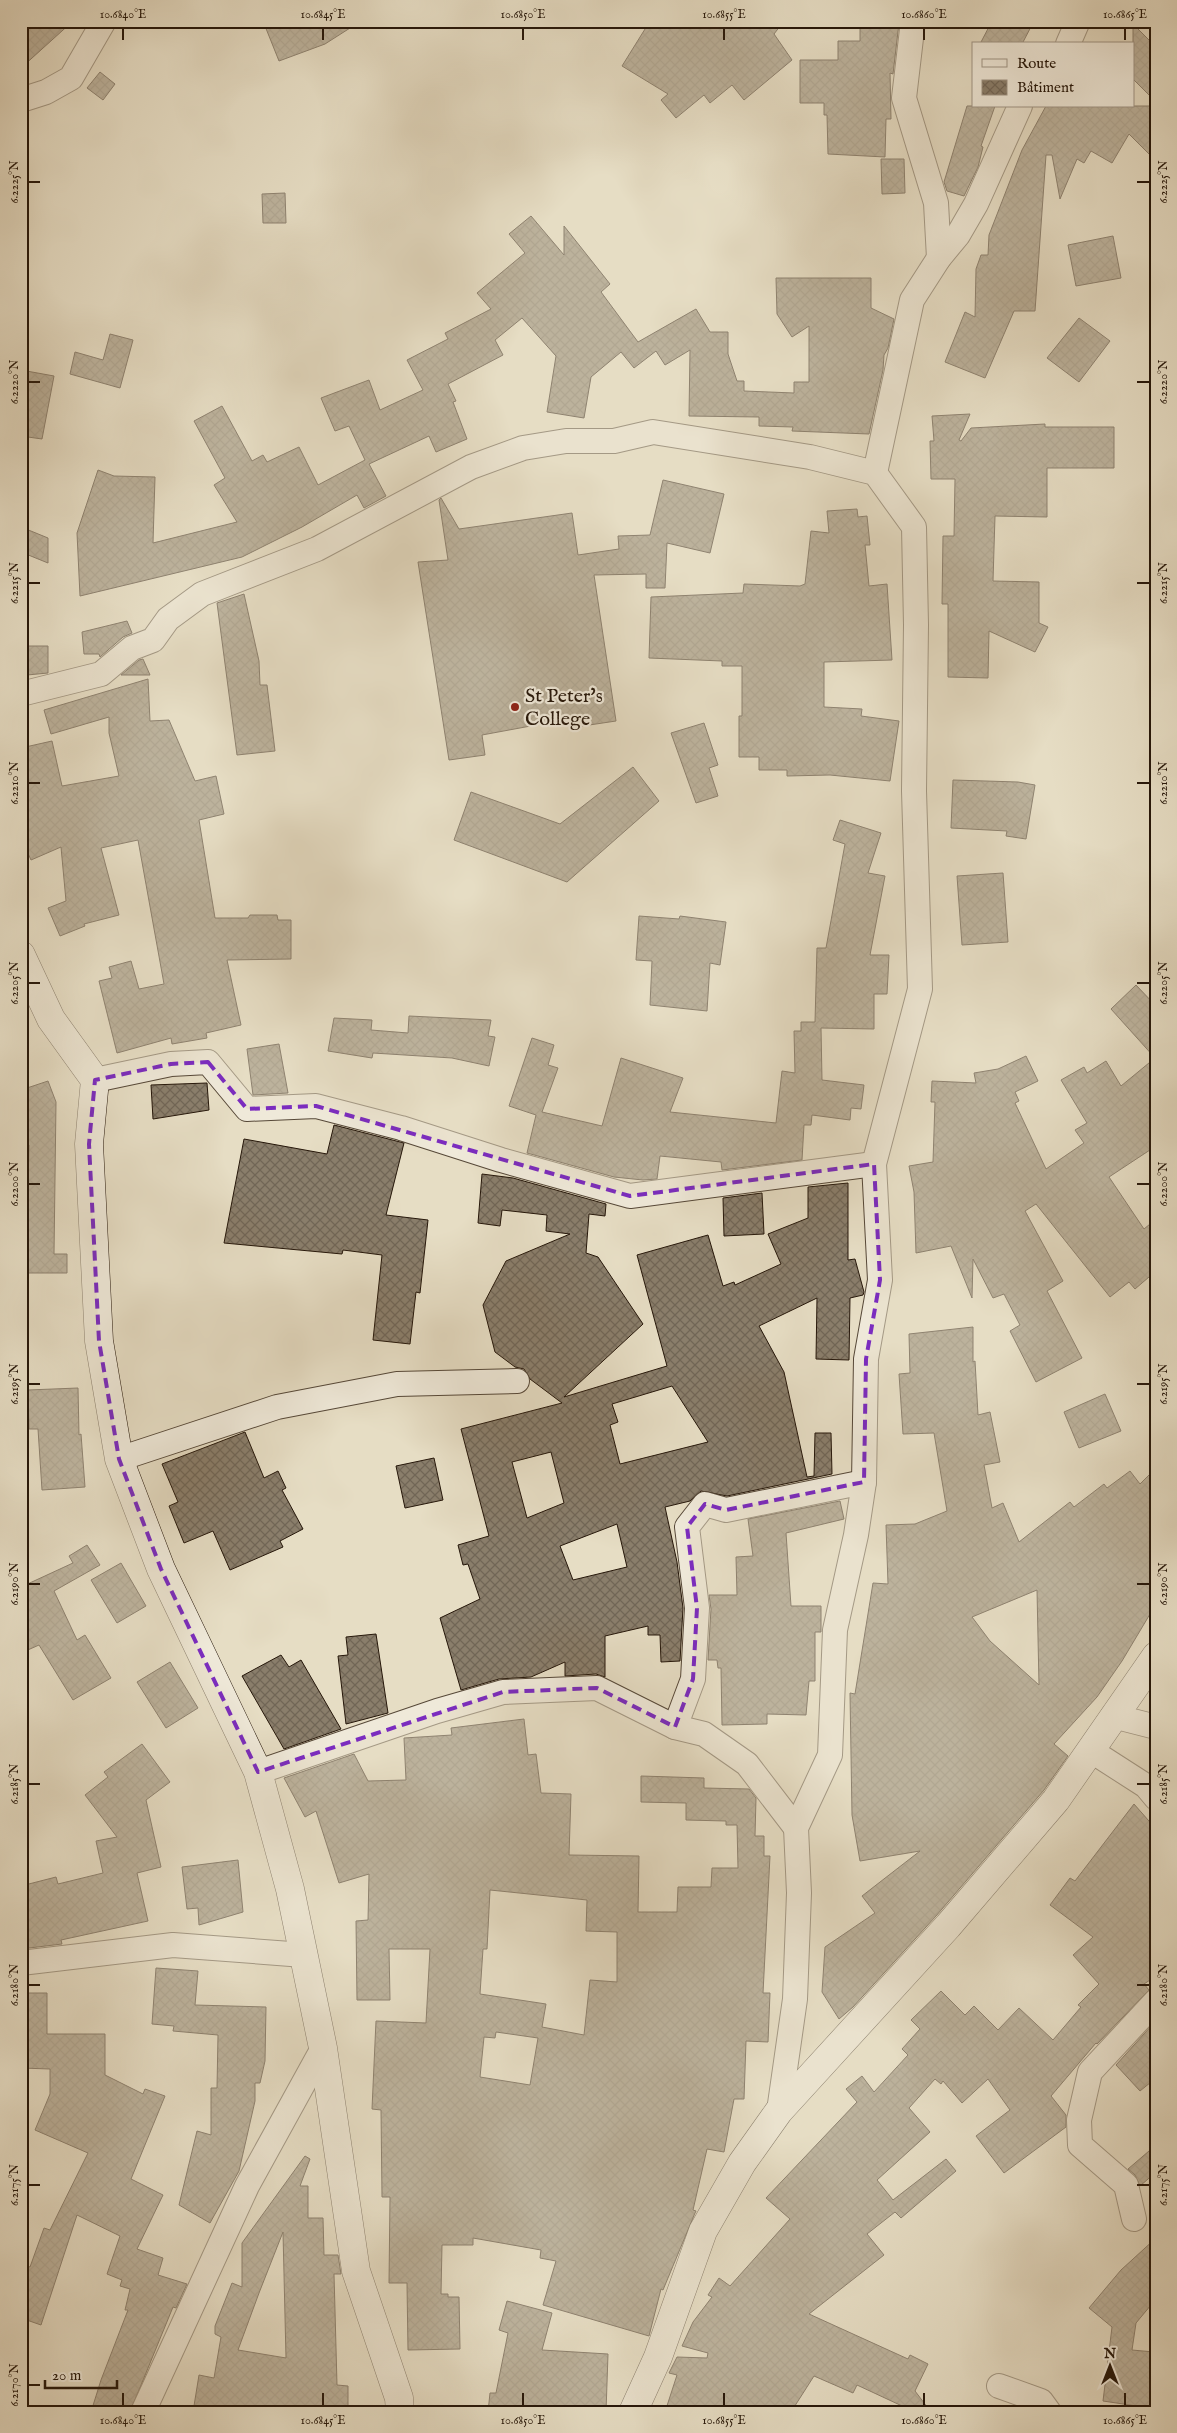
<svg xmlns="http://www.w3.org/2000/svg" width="1177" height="2433" font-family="'IM FELL English',serif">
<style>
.building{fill:url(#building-cross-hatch);stroke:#26170a;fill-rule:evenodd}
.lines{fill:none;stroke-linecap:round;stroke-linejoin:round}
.minor-casing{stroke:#564838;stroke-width:26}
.secondary-casing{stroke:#26170a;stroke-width:29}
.minor{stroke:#efe9d9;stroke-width:24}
.secondary{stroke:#efe9d9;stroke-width:28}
.marked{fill:none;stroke:#7b2cbf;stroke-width:4;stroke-dasharray:10 6;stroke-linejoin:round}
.ticks{fill:none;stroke:#26170a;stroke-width:2}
.poi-dot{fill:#8f2418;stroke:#efe9d9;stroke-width:2}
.labels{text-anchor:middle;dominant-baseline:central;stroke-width:4.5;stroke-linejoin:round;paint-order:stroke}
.poi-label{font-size:20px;fill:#26170a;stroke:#efe9d9;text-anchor:start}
.neatline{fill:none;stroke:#26170a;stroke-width:2}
.ticks-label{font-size:12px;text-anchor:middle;fill:#26170a}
</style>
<defs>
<pattern id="building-cross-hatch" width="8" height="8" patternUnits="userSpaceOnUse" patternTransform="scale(1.25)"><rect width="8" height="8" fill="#8a7e6b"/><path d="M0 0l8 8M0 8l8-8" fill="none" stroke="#716656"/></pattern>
</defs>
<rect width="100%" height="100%" fill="#e6ddc4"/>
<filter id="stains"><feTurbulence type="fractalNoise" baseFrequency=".004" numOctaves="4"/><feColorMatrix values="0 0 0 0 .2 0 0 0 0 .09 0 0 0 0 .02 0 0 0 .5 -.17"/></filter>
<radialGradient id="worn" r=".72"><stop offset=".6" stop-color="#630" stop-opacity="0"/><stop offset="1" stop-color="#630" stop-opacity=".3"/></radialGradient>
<g class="building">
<polygon points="21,21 73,21 21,68"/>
<polygon points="263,21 361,21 325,44 279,61"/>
<polygon points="650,21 784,21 774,34 792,60 744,100 732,85 710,103 704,95 676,118 661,100 668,94 622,66"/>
<polygon points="992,21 1034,21 1022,44 980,44"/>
<polygon points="860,22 899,23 893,74 890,73 891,119 886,119 885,157 828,154 827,115 824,115 824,103 800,103 800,60 838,60 838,41 860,41"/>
<polygon points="1133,24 1156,47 1156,102 1133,79"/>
<polygon points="100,72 115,84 103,100 87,88"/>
<polygon points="967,106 995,106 981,146 983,147 978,167 964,196 947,191 944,182"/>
<polygon points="1046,106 1156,106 1156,161 1129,134 1112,163 1091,151 1084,163 1077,159 1060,199 1052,155 1046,155 1035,311 1014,311 985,378 945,362 965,312 975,317 976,269 981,255 988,255 989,235 1022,150"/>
<polygon points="881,159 904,159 905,193 882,194"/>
<polygon points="285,193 286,223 263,223 262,194"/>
<polygon points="531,216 564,255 564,226 610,284 601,292 638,342 696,309 710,332 728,332 728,354 737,381 744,381 744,391 794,393 794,382 809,382 809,326 792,337 777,314 776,278 871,278 871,308 894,319 888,348 884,355 883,370 869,434 792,431 793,427 759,426 759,417 689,416 690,350 665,365 656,351 634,368 621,352 591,377 584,418 547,412 556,356 522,318 495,340 503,355 448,384 456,401 453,402 467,439 436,452 429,436 369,464 386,496 364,508 357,495 302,527 242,557 80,596 77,533 98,470 114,476 155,477 153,543 237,522 214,485 225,478 194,421 222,406 252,461 263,455 267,462 299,447 318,485 365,460 349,426 335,431 321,398 369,380 380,410 423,390 407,360 448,339 445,333 491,309 477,293 525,253 509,234"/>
<polygon points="1113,236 1121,278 1076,286 1068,245"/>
<polygon points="1079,318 1110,341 1079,382 1047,358"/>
<polygon points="110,334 133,340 120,388 70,374 75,352 103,360"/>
<polygon points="21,370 54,376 42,439 21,436"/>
<polygon points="970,414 959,440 961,441 971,428 1045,424 1045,427 1114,427 1114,468 1047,468 1047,517 995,516 993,581 1039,582 1039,623 1048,627 1035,652 989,631 988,678 948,677 948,604 942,604 943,536 954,536 955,479 931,479 930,441 934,441 932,416"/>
<polygon points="663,480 724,494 710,553 667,543 665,588 646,588 646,574 594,575 616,721 576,727 574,718 482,735 485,755 449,760 418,562 448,560 439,500 441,498 459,529 572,513 578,555 619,549 618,536 650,535"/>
<polygon points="857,509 858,517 867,516 870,545 865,545 869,586 887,584 892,660 824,662 824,707 862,709 861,716 899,721 890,781 830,775 787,776 787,770 759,770 759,757 739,757 739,716 742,716 742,666 722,666 722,661 649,658 651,597 743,593 744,584 800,586 805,584 811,531 829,533 827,511"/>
<polygon points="26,529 48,538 48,563 21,552 21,542"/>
<polygon points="244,594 259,661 260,685 267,685 275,751 237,755 217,603"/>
<polygon points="127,621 132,633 123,637 100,657 99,654 84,654 82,632"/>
<polygon points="27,646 48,646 48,673 27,675"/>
<polygon points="143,659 150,675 121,675 139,660"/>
<polygon points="148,679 150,721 169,720 195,781 216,776 224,814 199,820 215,918 248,918 250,915 277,915 278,920 291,920 291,959 227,960 241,1025 206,1033 207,1038 172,1044 171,1038 117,1053 99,981 112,978 109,967 131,961 139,989 164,984 138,840 101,848 119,915 84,924 85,926 60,936 48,908 66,901 61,847 31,860 21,838 21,748 52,741 62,786 119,776 109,733 109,717 51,734 44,710"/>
<polygon points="704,723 718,765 709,768 718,796 696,803 671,733"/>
<polygon points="633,767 659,801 567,882 454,840 471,792 560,824"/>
<polygon points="953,780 1018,782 1035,785 1026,839 1006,836 1007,831 951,828"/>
<polygon points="840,820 881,833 868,873 885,876 870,955 889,955 887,994 874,994 874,1029 821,1028 822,1080 864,1085 861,1109 851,1108 850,1120 812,1115 811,1125 804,1125 802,1160 722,1170 721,1162 660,1156 657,1179 643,1180 614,1177 527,1153 536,1115 509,1106 532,1038 554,1045 548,1065 558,1068 542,1112 602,1126 621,1058 683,1078 670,1112 776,1123 782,1071 795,1073 794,1031 801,1031 801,1022 815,1022 817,948 826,948 845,844 833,840"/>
<polygon points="1003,873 1008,942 962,945 957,876"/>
<polygon points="639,916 679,919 680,916 726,922 720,965 710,963 707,1011 650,1005 652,961 636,960"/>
<polygon points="1136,985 1156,1006 1156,1146 1109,1177 1144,1229 1156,1219 1156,1271 1135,1289 1129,1282 1110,1297 1036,1204 1025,1211 1063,1281 1047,1291 1082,1358 1036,1382 1010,1331 1020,1325 1004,1294 993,1298 973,1259 972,1298 951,1246 916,1253 914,1192 909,1166 933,1162 935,1102 931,1102 932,1081 976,1083 974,1073 998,1069 1026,1056 1038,1081 1015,1092 1019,1101 1015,1103 1046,1169 1084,1143 1075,1130 1087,1123 1061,1080 1084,1067 1087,1073 1106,1061 1121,1086 1155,1058 1111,1009"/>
<polygon points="409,1016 491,1020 488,1036 495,1037 489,1066 452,1058 373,1053 372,1058 328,1051 334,1018 372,1020 371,1030 408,1033"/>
<polygon points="279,1044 288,1093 253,1095 247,1049"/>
<polygon points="48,1081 56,1102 54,1254 67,1254 67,1273 21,1273 21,1186 28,1187 29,1145 21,1145 21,1090"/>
<polygon points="207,1083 209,1110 153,1119 151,1085"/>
<polygon points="334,1125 404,1143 386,1215 428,1220 420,1293 416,1292 410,1344 373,1340 382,1255 343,1250 342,1254 224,1243 244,1139 327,1154"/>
<path d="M482,1174L513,1178L606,1204L605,1216L589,1214L586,1253L598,1257L643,1324L564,1397L667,1366L637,1255L708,1235L723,1286L734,1282L735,1285L781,1264L768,1234L808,1218V1187L848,1183V1260L855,1259L864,1292L863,1295L850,1298L849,1360L816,1359L817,1298L759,1326L784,1372L807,1477L814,1476L815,1433H831L832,1474L727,1496L701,1491L690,1501L665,1507L677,1562L683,1608L680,1661L661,1662L660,1635H648V1626L605,1636V1677L596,1674L565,1676V1662L531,1677L499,1679L461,1690L440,1618L480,1599L468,1564L463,1565L458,1545L489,1536L461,1429L562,1403L530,1379L524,1369L515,1367L495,1352L483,1305L506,1261L570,1234L546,1231L547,1215L502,1210L500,1226L478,1223ZM672,1386L708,1442L620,1464L610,1425L618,1422L612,1404ZM551,1452L564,1503L527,1518L512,1462ZM617,1524L627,1567L573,1580L560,1546Z"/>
<polygon points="762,1193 764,1234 724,1236 723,1198"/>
<path d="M973,1327V1362L975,1361L978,1415L990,1412L1000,1462L984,1465L992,1508L1003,1503L1019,1542L1070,1502L1074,1507L1104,1484L1107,1488L1130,1471L1140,1484L1156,1468V1604L1122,1661L1097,1697L1054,1744L1068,1756L1044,1790L936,1916L853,2007L839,2019L822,1992L825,1947L875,1913L862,1896L920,1851L860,1861L852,1815L850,1693L855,1694L873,1583L888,1584L886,1525L915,1524L947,1511L934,1433L903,1434L899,1374L910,1373L909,1334ZM1037,1590L1039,1685L990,1641L972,1617Z"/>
<polygon points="78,1388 79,1435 81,1434 85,1487 42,1490 38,1429 29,1429 28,1390"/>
<polygon points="1105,1394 1121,1431 1079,1448 1064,1412"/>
<polygon points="245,1432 264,1478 278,1471 286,1488 282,1490 303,1529 280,1541 283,1547 230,1570 213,1531 184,1543 169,1506 178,1502 162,1464"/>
<polygon points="434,1458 443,1500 405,1508 396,1466"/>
<polygon points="840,1501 844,1519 786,1533 791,1606 821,1606 821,1632 815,1632 815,1681 809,1681 806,1715 767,1714 767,1724 722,1725 721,1668 718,1668 717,1660 708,1660 711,1609 709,1595 737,1595 736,1557 753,1556 748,1519"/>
<polygon points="87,1545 100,1565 54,1591 77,1640 85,1635 111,1678 73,1700 39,1645 21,1653 21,1587 73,1563 69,1556"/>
<polygon points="121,1563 146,1606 117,1623 91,1580"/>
<polygon points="376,1634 388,1713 346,1724 338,1656 348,1655 346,1637"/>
<polygon points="281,1655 289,1667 301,1660 341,1729 284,1749 242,1676"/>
<polygon points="170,1662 198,1708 166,1728 137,1682"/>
<path d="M524,1719L528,1755L536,1754L541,1793L571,1794L569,1855L639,1856L638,1912H677L678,1887H711L712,1868H738L737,1825H726V1821L686,1820V1803L641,1802V1776L704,1778V1788L749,1789L756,1798L755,1836H764V1856H770L763,1993H770L768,2042L746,2041L744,2099H734L724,2152L707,2149L693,2210L696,2211L695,2213L663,2290L661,2289L649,2336L543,2305L556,2261L540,2258L541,2250L473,2238V2245H442L441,2294H448V2297H459L460,2349L408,2350L407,2283H389L390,2197H382L381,2110L372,2109L376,2021L426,2023L430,1949H389L390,2000H357L356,1921L368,1920L369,1874L339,1883L316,1811L305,1817L284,1778L354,1754L368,1781L406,1780L404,1738L452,1735L451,1728ZM490,1890L587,1900L586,1931L617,1932V1982L590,1980L584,2035L542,2027L546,2004L480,1994L483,1949H487ZM496,2032L538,2038L530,2085L480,2077L484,2037L495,2038Z"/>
<polygon points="142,1744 170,1782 146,1800 161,1867 137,1873 148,1921 61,1940 62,1944 21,1949 21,1886 56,1877 58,1884 103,1873 96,1841 117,1837 85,1795 108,1777 104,1772"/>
<polygon points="1134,1804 1156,1829 1156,1976 1144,1984 1149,1990 1097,2044 1096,2043 1051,2096 1066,2115 1066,2127 1004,2173 976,2136 1010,2110 988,2079 962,2103 943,2081 941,2084 935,2079 909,2108 930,2132 877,2180 893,2200 946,2159 956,2171 901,2218 895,2212 867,2234 884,2255 809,2314 908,2359 910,2355 928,2364 915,2391 931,2412 915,2412 857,2385 853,2393 814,2376 791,2412 665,2412 677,2375 669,2373 677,2357 707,2358 708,2353 682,2346 693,2322 712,2297 708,2295 719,2278 730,2286 790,2219 766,2198 857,2102 846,2089 862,2076 874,2092 908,2055 902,2049 920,2029 911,2020 941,1991 965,2015 974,2006 998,2030 1019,2008 1053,2040 1081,2007 1078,2005 1099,1984 1073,1955 1093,1937 1050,1905 1070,1878 1075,1881"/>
<polygon points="238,1860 243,1912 199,1925 198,1908 187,1909 182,1867"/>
<polygon points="156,1968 198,1971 195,2005 266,2007 265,2061 260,2083 255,2083 255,2101 239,2171 210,2223 179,2205 197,2131 211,2135 211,2088 217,2088 218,2035 173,2031 174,2026 152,2024"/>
<polygon points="21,1993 47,1993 47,2034 105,2034 105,2075 143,2094 145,2089 165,2096 131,2179 163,2195 137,2249 163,2258 158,2275 187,2284 176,2308 173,2307 130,2412 91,2412 101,2380 128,2310 125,2310 130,2289 120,2286 122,2280 107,2274 120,2236 77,2215 41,2325 21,2318 21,2264 30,2267 44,2228 50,2230 88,2153 35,2130 50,2094 50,2069 21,2068"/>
<polygon points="1153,2024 1156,2027 1156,2078 1140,2091 1116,2065"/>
<polygon points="1156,2145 1156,2172 1140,2186 1135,2175 1128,2169"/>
<path d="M305,2156L310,2159L300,2186H308V2218H323L324,2255H338L341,2274H334L337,2385L348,2386V2412H193L199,2375L214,2378L221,2337L215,2334V2326L232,2283L242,2287V2243ZM283,2232L286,2358L238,2350L259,2293Z"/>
<polygon points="1156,2238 1156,2299 1136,2323 1132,2350 1154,2352 1150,2408 1103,2401 1112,2327 1089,2308 1121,2270"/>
<polygon points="507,2301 552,2313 542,2350 608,2354 606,2412 488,2412 490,2393 496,2393 508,2333 499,2330"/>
</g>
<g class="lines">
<defs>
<g id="minor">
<polyline points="913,21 904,98 936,203 939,258"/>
<polyline points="1068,44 1078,21"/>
<polyline points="21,100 46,92 71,78 104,21"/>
<polyline points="875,473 912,300 939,258 958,235 976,204 1020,106"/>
<polyline points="21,694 101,674 132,648 153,640 168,619 202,594 317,549 471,467 523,448 566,441 614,441 653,432 810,457 875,473 914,527 916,625 914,791 920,989 874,1164 880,1280 866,1359 864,1482 856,1535 835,1630 830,1755 796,1828 799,1893 795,1999 779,2111"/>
<polyline points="95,1080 171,1064 208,1062 247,1109 316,1106 401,1128 501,1160 630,1196 874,1164"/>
<polyline points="119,1459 277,1407 397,1384 517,1381"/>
<polyline points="1113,1716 1156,1727"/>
<polyline points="675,1727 693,1679 697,1608 687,1527 705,1504 726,1510 864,1482"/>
<polyline points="1090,1750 1146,1786 1156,1798"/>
<polyline points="258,1772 437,1711 503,1692 597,1688 675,1727 704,1734 747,1764 796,1828"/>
<polyline points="21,1963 173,1945 304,1955"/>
<polyline points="1134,2219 1126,2185 1080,2145 1079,2120 1090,2072 1156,2001"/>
<polyline points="999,2386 1041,2401 1049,2412"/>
<polyline points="143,2412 247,2186 323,2048"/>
</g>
<g id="secondary">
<polyline points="21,955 51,1019 95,1080 89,1144 99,1341 119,1459 161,1569 258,1772 290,1889 323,2048 356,2271 399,2398 400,2412"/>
<polyline points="633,2412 658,2357 703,2231 742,2163 779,2111 948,1926 1056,1800 1156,1656"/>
</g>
</defs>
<use href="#minor" class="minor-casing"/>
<use href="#secondary" class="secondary-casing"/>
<use href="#minor" class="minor"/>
<use href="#secondary" class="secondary"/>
</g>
<path d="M0 0H1177V2433H0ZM208,1062L247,1109L316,1106L630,1196L874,1164L880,1280L866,1359L864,1482L726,1510L705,1504L687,1527L697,1608L693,1679L675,1727L597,1688L503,1692L258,1772L161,1569L119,1459L99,1341L89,1144L95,1080L171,1064Z" fill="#e6ddc4" fill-opacity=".55" fill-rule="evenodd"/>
<path class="marked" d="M208,1062L247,1109L316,1106L630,1196L874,1164L880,1280L866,1359L864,1482L726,1510L705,1504L687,1527L697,1608L693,1679L675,1727L597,1688L503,1692L258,1772L161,1569L119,1459L99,1341L89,1144L95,1080L171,1064Z"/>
<path class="ticks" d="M123,28V40M323,28V40M523,28V40M724,28V40M924,28V40M1125,28V40M28,182H40M1137,182H1150M28,382H40M1137,382H1150M28,583H40M1137,583H1150M28,783H40M1137,783H1150M28,983H40M1137,983H1150M28,1184H40M1137,1184H1150M28,1384H40M1137,1384H1150M28,1584H40M1137,1584H1150M28,1784H40M1137,1784H1150M28,1985H40M1137,1985H1150M28,2185H40M1137,2185H1150M28,2385H40M123,2393V2406M323,2393V2406M523,2393V2406M724,2393V2406M924,2393V2406M1125,2393V2406"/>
<circle class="poi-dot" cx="515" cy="707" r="5"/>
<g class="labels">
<g class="poi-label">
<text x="525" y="696">St Peter's<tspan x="525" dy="23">College</tspan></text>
</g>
</g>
<rect width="1177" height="2433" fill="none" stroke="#e6ddc4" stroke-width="55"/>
<rect x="972" y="42" width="162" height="65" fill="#efe9d9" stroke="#9f9586"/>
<rect x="982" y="59" width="25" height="8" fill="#efe9d9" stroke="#9f9586"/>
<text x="1017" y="68" font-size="15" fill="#26170a">Route</text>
<rect x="982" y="80" width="25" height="15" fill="url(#building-cross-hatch)" stroke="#9f9586"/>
<text x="1017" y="92" font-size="15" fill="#26170a">Bâtiment</text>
<g transform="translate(1110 2366)" stroke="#efe9d9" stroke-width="4" paint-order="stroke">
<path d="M0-4L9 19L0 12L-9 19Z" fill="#26170a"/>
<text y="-8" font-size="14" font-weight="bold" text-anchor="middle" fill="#26170a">N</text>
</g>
<path d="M45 2380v8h72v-8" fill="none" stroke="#26170a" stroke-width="2.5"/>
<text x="52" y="2380" font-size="15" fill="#26170a" stroke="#efe9d9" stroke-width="4" paint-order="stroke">20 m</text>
<rect x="28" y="28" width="1122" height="2378" class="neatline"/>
<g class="ticks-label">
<text x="123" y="18">10.6840°E</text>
<text x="323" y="18">10.6845°E</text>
<text x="523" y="18">10.6850°E</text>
<text x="724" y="18">10.6855°E</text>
<text x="924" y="18">10.6860°E</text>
<text x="1125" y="18">10.6865°E</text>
<text transform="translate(14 182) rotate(-90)" y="4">6.2225°N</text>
<text transform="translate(1163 182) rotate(-90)" y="4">6.2225°N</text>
<text transform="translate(14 382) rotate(-90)" y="4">6.2220°N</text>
<text transform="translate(1163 382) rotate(-90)" y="4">6.2220°N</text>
<text transform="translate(14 583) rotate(-90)" y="4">6.2215°N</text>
<text transform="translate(1163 583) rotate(-90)" y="4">6.2215°N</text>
<text transform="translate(14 783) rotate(-90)" y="4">6.2210°N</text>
<text transform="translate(1163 783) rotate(-90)" y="4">6.2210°N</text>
<text transform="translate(14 983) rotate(-90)" y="4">6.2205°N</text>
<text transform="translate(1163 983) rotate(-90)" y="4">6.2205°N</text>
<text transform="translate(14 1184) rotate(-90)" y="4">6.2200°N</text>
<text transform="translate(1163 1184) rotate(-90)" y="4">6.2200°N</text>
<text transform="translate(14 1384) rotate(-90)" y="4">6.2195°N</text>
<text transform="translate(1163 1384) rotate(-90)" y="4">6.2195°N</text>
<text transform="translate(14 1584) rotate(-90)" y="4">6.2190°N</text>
<text transform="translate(1163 1584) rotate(-90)" y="4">6.2190°N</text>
<text transform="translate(14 1784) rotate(-90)" y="4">6.2185°N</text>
<text transform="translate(1163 1784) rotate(-90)" y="4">6.2185°N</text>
<text transform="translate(14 1985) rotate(-90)" y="4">6.2180°N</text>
<text transform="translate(1163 1985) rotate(-90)" y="4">6.2180°N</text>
<text transform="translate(14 2185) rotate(-90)" y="4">6.2175°N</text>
<text transform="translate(1163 2185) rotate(-90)" y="4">6.2175°N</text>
<text transform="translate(14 2385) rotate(-90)" y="4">6.2170°N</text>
<text x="123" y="2424">10.6840°E</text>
<text x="323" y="2424">10.6845°E</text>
<text x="523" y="2424">10.6850°E</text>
<text x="724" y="2424">10.6855°E</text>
<text x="924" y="2424">10.6860°E</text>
<text x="1125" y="2424">10.6865°E</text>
</g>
<rect width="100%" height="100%" filter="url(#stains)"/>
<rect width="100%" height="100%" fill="url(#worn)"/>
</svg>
